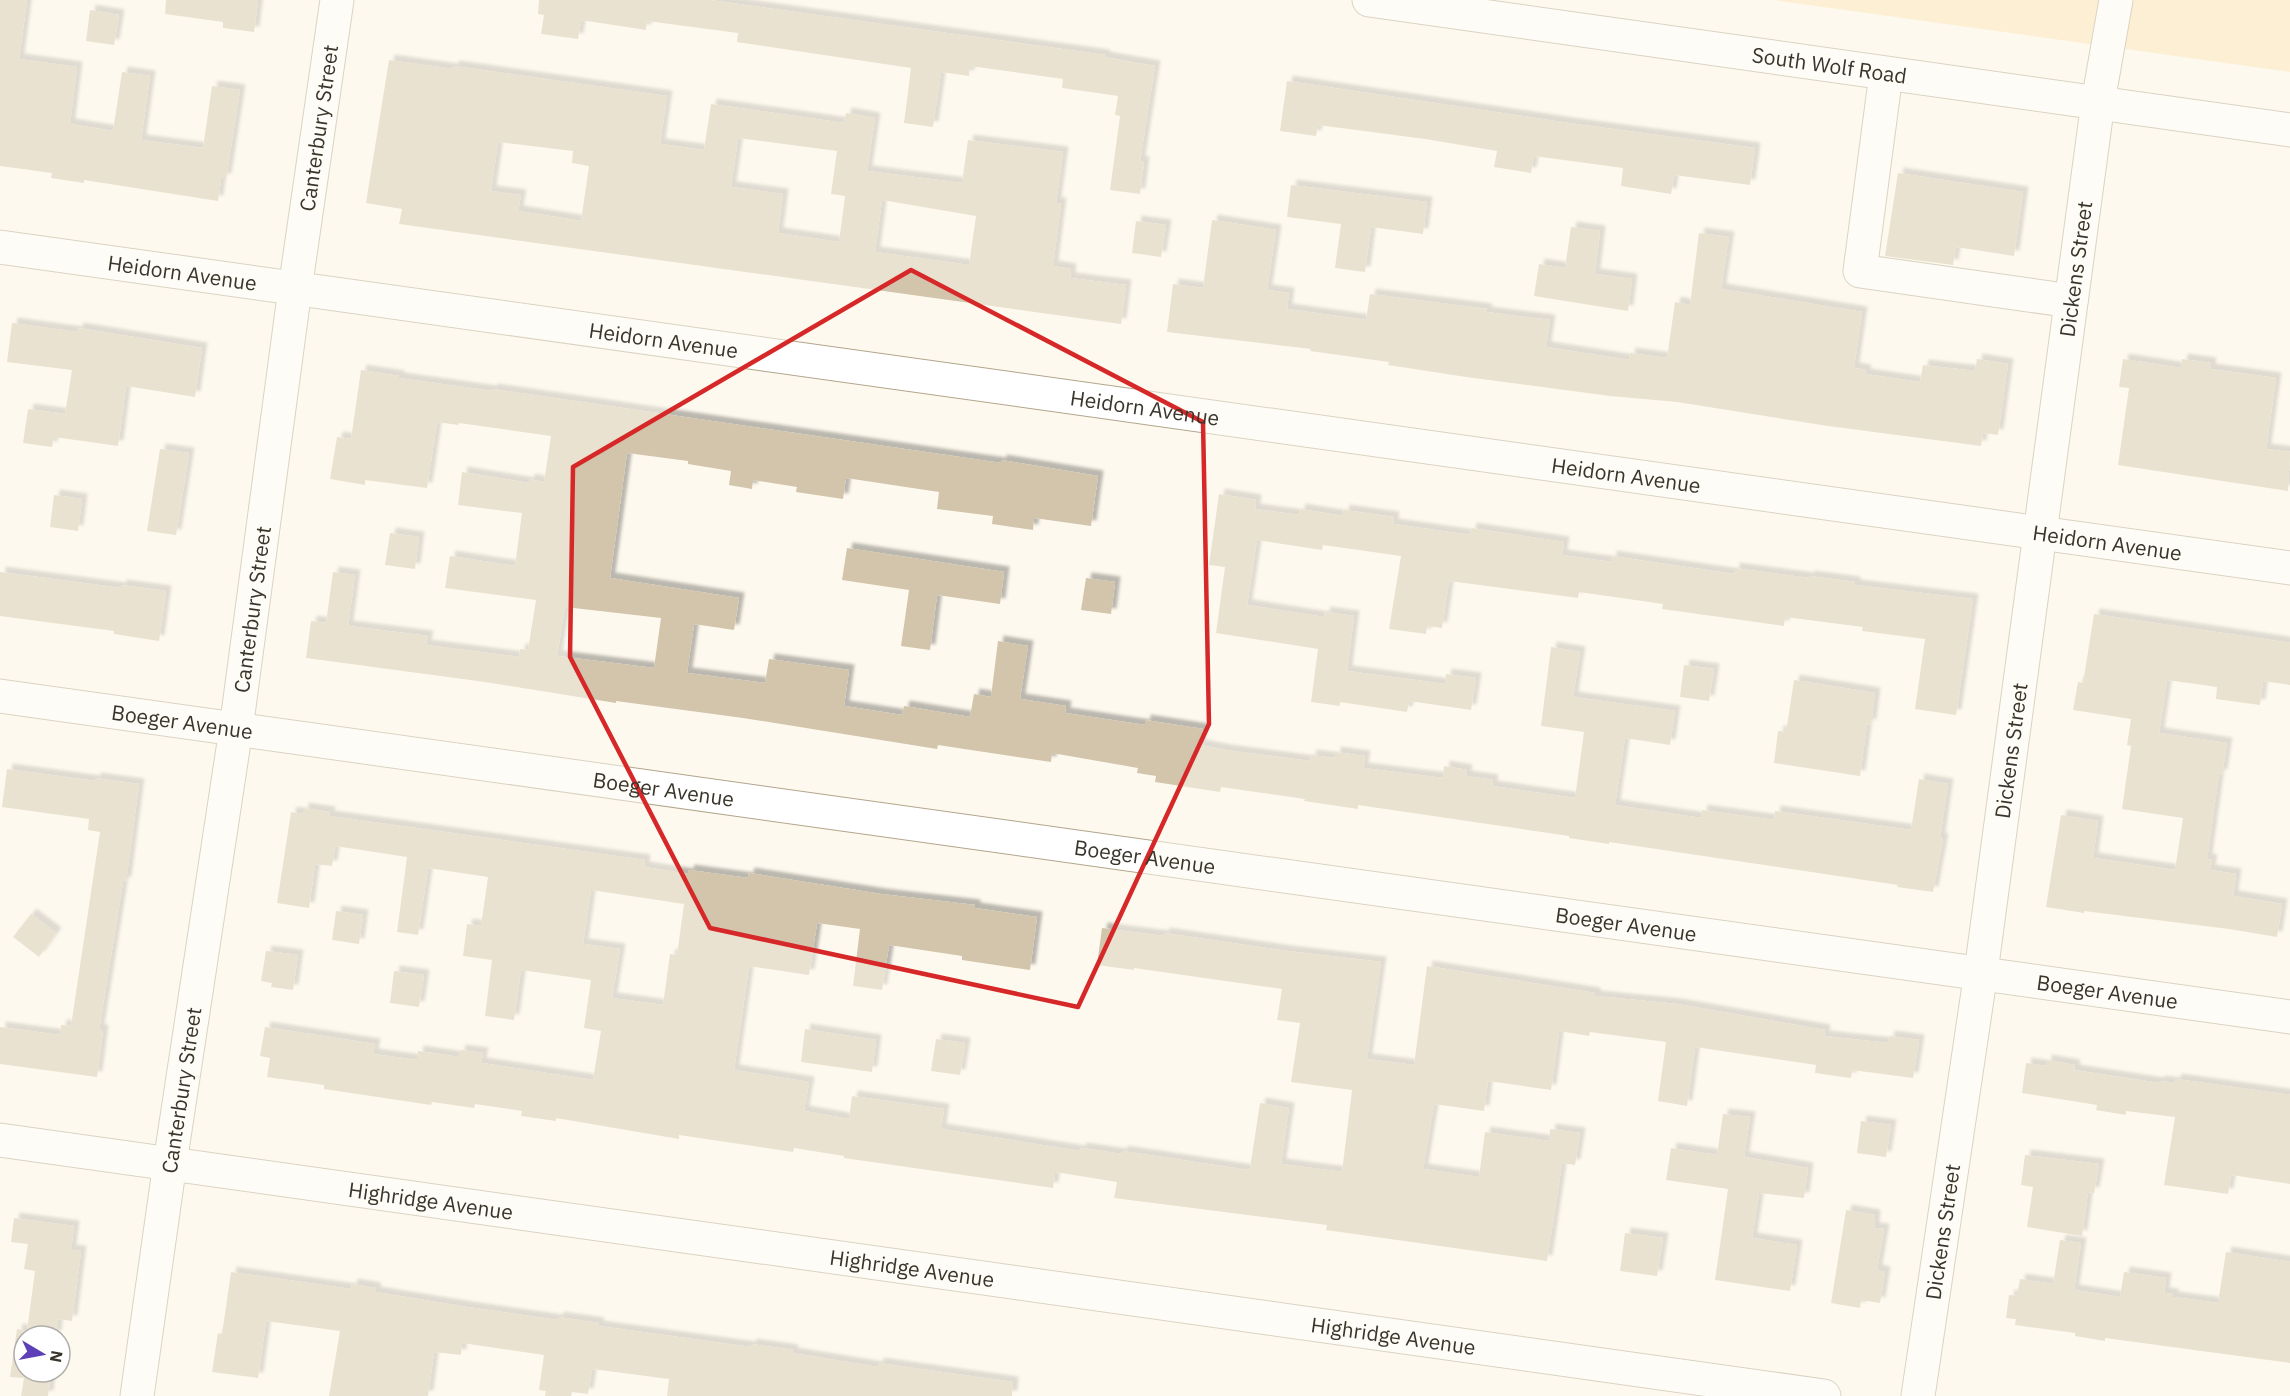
<svg xmlns="http://www.w3.org/2000/svg" width="2290" height="1396" font-family="'IBM Plex Sans',sans-serif">
<style>
.green{fill:#fbe3b4}
.building{fill:#d2c5ac;fill-rule:evenodd;filter:url(#shadow)}
.lines{fill:none;stroke-linecap:round;stroke-linejoin:round}
.minor-casing{stroke:#b2a58c;stroke-width:35}
.major-casing{stroke:#b2a58c;stroke-width:35}
.minor{stroke:#fff;stroke-width:33}
.major{stroke:#fff;stroke-width:33}
.marked{fill:none;stroke:#d62828;stroke-width:4.5;stroke-linejoin:round}
.labels{text-anchor:middle;dominant-baseline:central;stroke-width:6;stroke-linejoin:round;paint-order:stroke}
.street-label{font-size:21px;fill:#3a352b;stroke:#fff}
</style>
<defs>
<filter id="shadow"><feDropShadow dx="5.5" dy="-5.5" stdDeviation="1.5" flood-color="#0004"/></filter>
</defs>
<rect width="100%" height="100%" fill="#fef9ee"/>
<polygon class="green" points="1773,0 2290,0 2290,72"/>
<g class="building">
<polygon points="0,0 27,0 19,59 77,67 70,124 113,131 122,72 150,76 141,140 203,148 212,86 240,90 226,179 221,179 218,201 84,180 84,183 51,178 52,173 0,166"/>
<polygon points="166,0 258,0 254,32 223,28 223,22 165,14"/>
<polygon points="539,0 709,0 1105,55 1104,57 1155,66 1140,161 1144,162 1140,194 1110,190 1120,116 1115,115 1118,96 1062,88 1063,79 970,66 969,76 941,72 933,127 904,123 911,68 737,42 738,33 647,21 646,30 581,20 578,39 541,34 544,15 538,14"/>
<polygon points="90,10 119,15 114,45 86,41"/>
<path d="M389,60L453,69L454,66L667,96L660,144L704,150L711,104L844,123L846,113L875,118L867,171L962,183L968,140L1063,152L1056,203H1061L1053,266L1071,269L1070,278L1126,285L1121,324L399,224L402,209L366,203ZM738,138L837,151L831,194L845,196L839,242L778,233L783,194L731,187ZM498,142L573,151L572,163L589,166L581,221L518,211L521,195L491,191ZM882,200L976,216L969,265L875,252Z"/>
<polygon points="1287,81 1575,124 1755,148 1750,185 1674,175 1671,194 1621,186 1623,168 1534,156 1531,173 1494,167 1497,151 1425,139 1318,125 1316,136 1280,131"/>
<polygon points="1898,173 2023,192 2014,256 1956,247 1953,265 1885,256"/>
<polygon points="1291,185 1427,202 1423,234 1371,227 1365,272 1335,268 1341,224 1287,217"/>
<polygon points="1212,220 1276,230 1267,290 1289,293 1287,309 1366,320 1370,294 1487,309 1486,312 1550,320 1546,347 1629,360 1630,353 1667,358 1675,302 1690,305 1699,233 1729,237 1721,289 1862,312 1854,368 1866,370 1865,374 1920,382 1923,365 1975,371 1977,359 2008,364 1998,435 1983,433 1981,446 1828,426 1677,402 1610,396 1466,377 1388,365 1389,362 1310,351 1311,349 1167,332 1173,284 1203,288"/>
<polygon points="1136,221 1166,225 1161,257 1132,253"/>
<polygon points="1571,227 1600,231 1595,274 1632,279 1628,311 1534,296 1539,264 1565,268"/>
<polygon points="12,323 77,332 78,328 202,348 195,397 126,386 118,446 54,437 52,447 23,443 28,409 65,414 72,370 7,362"/>
<polygon points="2123,359 2181,368 2182,359 2211,363 2210,369 2276,378 2266,449 2290,452 2288,491 2118,465 2129,388 2119,387"/>
<path d="M361,370L399,376V378L492,391V389L1001,463V460L1098,476L1091,526L1034,518L1033,530L992,524L993,516L937,509L939,492L846,478L843,499L796,492L797,487L753,480L752,489L729,485L731,471L688,464V461L627,453L610,578L739,598L734,630L694,624L687,673L765,683L769,659L849,670L844,706L902,715L904,706L970,717L974,694L991,697L998,641L1028,646L1020,699L1066,706L1065,713L1145,725V720L1203,729L1200,745L1226,750L1310,761L1311,755L1335,758V752L1365,756L1363,768L1443,778L1444,766L1467,770L1466,776L1493,780L1492,786L1575,798L1584,732L1541,726L1551,647L1580,652L1573,697L1675,711L1670,745L1625,738L1615,805L1701,818L1702,810L1774,820L1775,811L1911,830L1919,779L1948,784L1940,838L1943,839L1933,892L1897,887L1898,885L1609,842V844L1569,838V836L1358,805V809L1304,801L1305,799L1221,787L1220,792L1155,782L1156,776L1137,773L1138,768L1052,753L1051,762L938,745L937,749L743,718L616,701V703L485,682L306,658L311,621L326,623L333,572L355,575L348,626L428,636L426,645L519,657L520,649L528,650L536,600L445,588L450,556L515,566L522,513L458,505L462,472L529,483V479L544,482L551,436L459,423L458,425L437,422L427,488L365,480V485L330,479L337,437L351,439ZM565,607L661,618L654,668L557,656Z"/>
<polygon points="160,449 189,453 176,535 147,531"/>
<polygon points="1219,494 1256,500 1255,509 1299,515 1300,509 1343,516 1344,510 1394,517 1393,524 1470,535 1471,528 1564,542 1562,555 1611,562 1611,556 1734,574 1734,568 1809,578 1809,576 1855,582 1855,585 1973,599 1956,715 1915,709 1925,639 1862,631 1863,627 1785,617 1784,626 1662,609 1663,604 1579,592 1578,598 1449,581 1442,628 1427,626 1426,634 1389,629 1401,556 1323,545 1322,550 1257,540 1247,605 1324,617 1325,612 1354,616 1347,671 1445,684 1446,674 1476,678 1471,710 1409,701 1407,712 1340,702 1340,706 1311,702 1318,649 1216,633 1225,567 1209,565"/>
<polygon points="54,495 82,499 78,531 50,527"/>
<polygon points="390,533 419,537 415,569 385,565"/>
<polygon points="847,548 1004,572 1000,604 937,595 930,650 901,646 909,590 842,580"/>
<polygon points="0,572 121,588 121,585 166,591 159,641 114,634 114,631 0,616"/>
<polygon points="1086,578 1115,582 1111,614 1081,610"/>
<polygon points="2094,614 2290,643 2290,685 2263,681 2260,705 2216,699 2217,687 2167,680 2159,733 2227,743 2222,775 2219,774 2207,859 2212,860 2210,870 2236,874 2233,896 2282,904 2277,937 2229,929 2084,911 2084,913 2046,907 2061,815 2098,821 2093,858 2175,870 2183,818 2122,809 2131,746 2127,745 2131,719 2073,710 2078,682 2083,683"/>
<polygon points="1684,665 1714,669 1709,701 1680,697"/>
<polygon points="1794,680 1875,693 1871,725 1867,724 1860,776 1774,763 1778,731 1786,732"/>
<polygon points="7,769 95,781 95,778 139,784 126,882 123,882 99,1030 103,1030 97,1077 0,1064 0,1027 60,1035 61,1025 71,1026 100,832 88,830 89,819 2,807"/>
<path d="M303,808L330,812L329,816L645,860L644,867L688,874L689,870L748,878L749,873L881,894L975,905V908L1037,917L1030,970L962,960V956L889,945L882,990L853,986L860,929L817,923L809,975L749,966L734,1070L809,1082L804,1111L849,1119L852,1096L944,1109L941,1129L1080,1151L1081,1148L1122,1154V1151L1248,1170L1250,1168L1260,1103L1289,1108L1281,1164L1342,1172L1352,1090L1291,1082L1300,1023L1277,1020L1282,989L1134,968V970L1097,965L1102,928L1164,936V933L1287,951L1381,962L1367,1059L1414,1065L1427,966L1595,993V996L1677,1004L1825,1030L1824,1036L1888,1043L1889,1036L1919,1040L1913,1078L1852,1070L1851,1078L1815,1073L1816,1065L1695,1047L1687,1106L1658,1101L1666,1042L1590,1032L1589,1036L1559,1031L1551,1090L1488,1081L1484,1111L1434,1104L1423,1169L1479,1177L1485,1132L1549,1141L1550,1129L1580,1133L1575,1165L1562,1163L1547,1261L1326,1230L1327,1225L1114,1198L1117,1182L1055,1172L1053,1188L844,1158V1156L794,1148L793,1152L679,1135V1139L556,1118V1121L521,1116L522,1111L475,1104L474,1108L432,1102L431,1105L324,1089V1085L267,1077L270,1058L260,1056L265,1027L375,1044L373,1054L417,1060L418,1051L459,1057L460,1050L483,1053L481,1063L593,1080L601,1031L584,1028L591,980L521,970L514,1020L485,1016L492,960L463,956L467,924L481,926L488,877L428,868L418,935L397,932L407,857L335,846L332,866L315,864L309,908L277,903L291,812L303,814ZM591,890L684,904L677,955L670,954L663,1005L612,998L620,949L583,944Z"/>
<polygon points="336,911 363,915 359,944 332,940"/>
<polygon points="31,914 56,933 39,957 13,937"/>
<polygon points="266,951 298,955 293,990 271,987 272,983 261,981"/>
<polygon points="394,971 424,975 419,1007 390,1003"/>
<polygon points="805,1029 876,1040 872,1072 801,1062"/>
<polygon points="936,1039 965,1043 960,1075 931,1071"/>
<polygon points="2046,1060 2075,1065 2074,1070 2159,1083 2159,1081 2175,1083 2176,1079 2290,1095 2290,1184 2231,1175 2228,1194 2164,1185 2175,1117 2126,1111 2126,1115 2096,1110 2097,1105 2022,1093 2026,1063 2046,1066"/>
<polygon points="1723,1114 1750,1117 1744,1157 1808,1168 1804,1198 1759,1193 1752,1238 1797,1245 1790,1291 1715,1280 1728,1189 1666,1180 1671,1148 1717,1155"/>
<polygon points="1861,1121 1891,1125 1886,1157 1857,1153"/>
<polygon points="2025,1155 2099,1164 2094,1193 2088,1192 2082,1236 2027,1227 2033,1187 2021,1185"/>
<polygon points="1846,1210 1875,1215 1874,1228 1884,1229 1877,1270 1885,1272 1880,1303 1861,1300 1860,1308 1831,1303"/>
<polygon points="14,1218 74,1226 71,1250 81,1251 72,1321 58,1319 56,1336 24,1336 24,1372 51,1372 48,1396 21,1396 24,1378 10,1377 17,1329 27,1331 35,1271 24,1269 28,1244 11,1242"/>
<polygon points="1625,1233 1663,1238 1657,1276 1620,1271"/>
<polygon points="2060,1240 2081,1243 2074,1290 2120,1297 2124,1272 2166,1278 2164,1293 2173,1294 2173,1297 2218,1303 2226,1252 2290,1262 2290,1363 2105,1338 2105,1341 2075,1336 2075,1333 2015,1325 2016,1319 2006,1318 2009,1295 2017,1296 2020,1279 2053,1284"/>
<polygon points="231,1272 351,1289 352,1284 376,1288 375,1292 467,1307 558,1320 558,1317 599,1323 598,1326 751,1347 751,1344 793,1350 792,1353 878,1367 878,1363 1013,1382 1012,1396 667,1396 669,1379 592,1369 588,1394 572,1392 571,1396 545,1396 546,1391 539,1390 544,1355 462,1343 461,1355 434,1352 428,1396 329,1396 340,1331 266,1321 258,1378 212,1372 218,1333 222,1334"/>
</g>
<g class="lines">
<defs>
<g id="minor">
<polyline points="1886,74 1860,271 2071,301"/>
<path id="s1" d="M0,247L2290,568"/>
<path id="s2" d="M0,696L2290,1017"/>
<path id="s3" d="M0,1140L1824,1396"/>
<path id="s4" d="M137,1396L170,1163L236,729L295,289L337,0"/>
<path id="s5" d="M1918,1396L1981,972L2098,102L2116,0"/>
</g>
<g id="major">
<path id="s6" d="M1369,0L2290,130"/>
</g>
</defs>
<use href="#minor" class="minor-casing"/>
<use href="#major" class="major-casing"/>
<use href="#minor" class="minor"/>
<use href="#major" class="major"/>
</g>
<path d="M0 0H2290V1396H0ZM911,270L1203,422L1209,724L1078,1007L710,928L570,657L573,467Z" fill="#fef9ee" fill-opacity=".55" fill-rule="evenodd"/>
<path class="marked" d="M911,270L1203,422L1209,724L1078,1007L710,928L570,657L573,467Z"/>
<g class="labels">
<g class="street-label">
<text stroke="none"><textPath href="#s6" startOffset="465">South Wolf Road</textPath></text>
<text stroke="none"><textPath href="#s4" startOffset="1281">Canterbury Street</textPath></text>
<text stroke="none"><textPath href="#s5" startOffset="1138">Dickens Street</textPath></text>
<text stroke="none"><textPath href="#s1" startOffset="184">Heidorn Avenue</textPath></text>
<text stroke="none"><textPath href="#s1" startOffset="670">Heidorn Avenue</textPath></text>
<text stroke="none"><textPath href="#s1" startOffset="1156">Heidorn Avenue</textPath></text>
<text stroke="none"><textPath href="#s1" startOffset="1642">Heidorn Avenue</textPath></text>
<text stroke="none"><textPath href="#s1" startOffset="2128">Heidorn Avenue</textPath></text>
<text stroke="none"><textPath href="#s4" startOffset="795">Canterbury Street</textPath></text>
<text stroke="none"><textPath href="#s2" startOffset="184">Boeger Avenue</textPath></text>
<text stroke="none"><textPath href="#s5" startOffset="652">Dickens Street</textPath></text>
<text stroke="none"><textPath href="#s2" startOffset="670">Boeger Avenue</textPath></text>
<text stroke="none"><textPath href="#s2" startOffset="1156">Boeger Avenue</textPath></text>
<text stroke="none"><textPath href="#s2" startOffset="1642">Boeger Avenue</textPath></text>
<text stroke="none"><textPath href="#s2" startOffset="2128">Boeger Avenue</textPath></text>
<text stroke="none"><textPath href="#s4" startOffset="309">Canterbury Street</textPath></text>
<text stroke="none"><textPath href="#s3" startOffset="435">Highridge Avenue</textPath></text>
<text stroke="none"><textPath href="#s5" startOffset="166">Dickens Street</textPath></text>
<text stroke="none"><textPath href="#s3" startOffset="921">Highridge Avenue</textPath></text>
<text stroke="none"><textPath href="#s3" startOffset="1407">Highridge Avenue</textPath></text>
</g>
</g>
<g transform="translate(42 1354) rotate(100)"><circle r="28" fill="#ffffff" stroke="#b0aeaa" stroke-width="1.5"/>
<path d="M0-4.5L10 22L0 15L-10 22Z" fill="#5d40b8"/>
<text y="-9" font-size="16" font-weight="bold" text-anchor="middle" fill="#3a352b">N</text>
</g>
</svg>
